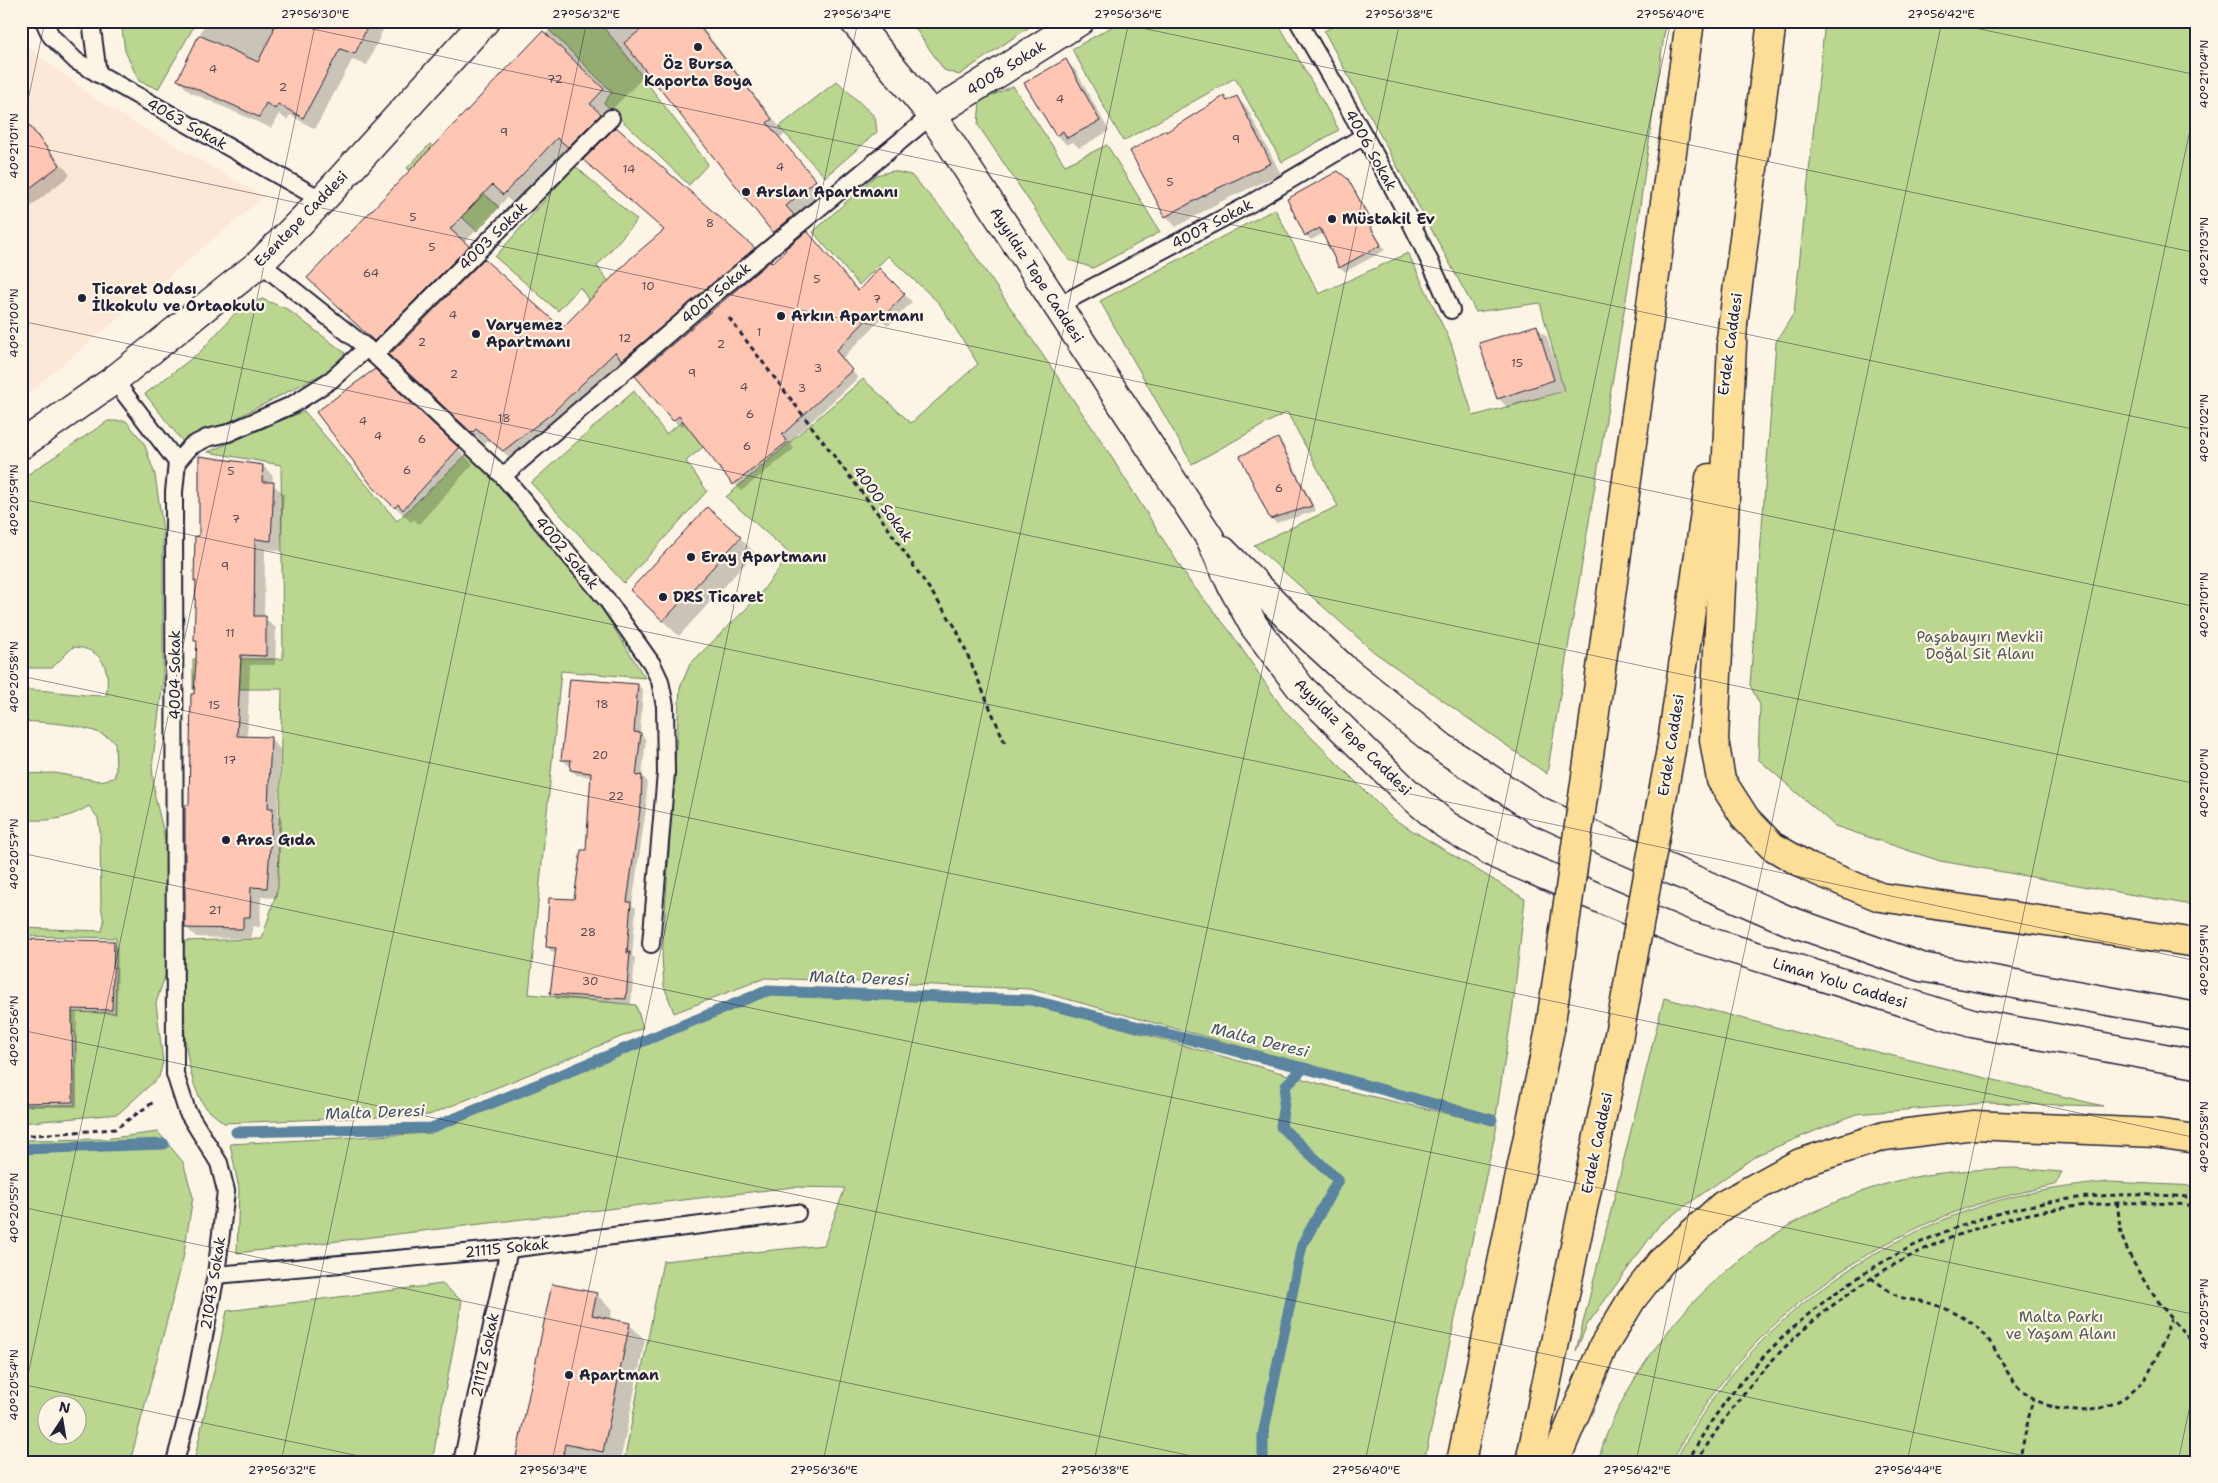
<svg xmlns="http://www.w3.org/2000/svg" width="2218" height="1483" font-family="'Shantell Sans',sans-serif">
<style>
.built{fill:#fde7d6}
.green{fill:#bad68f;stroke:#6e7c65;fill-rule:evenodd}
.shadow{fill:#0003;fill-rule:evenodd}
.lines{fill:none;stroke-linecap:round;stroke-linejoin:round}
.stream{stroke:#5a849f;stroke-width:11}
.building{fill:#ffc7b3;stroke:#22223b}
.service-casing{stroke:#22223b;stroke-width:20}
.minor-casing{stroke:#22223b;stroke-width:31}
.secondary-casing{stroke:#22223b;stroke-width:31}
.trunk-casing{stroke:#22223b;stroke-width:31}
.path{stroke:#22223b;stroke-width:3;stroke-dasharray:5 4;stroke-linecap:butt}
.service{stroke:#fcf5e5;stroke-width:16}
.minor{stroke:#fcf5e5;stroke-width:28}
.secondary{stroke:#fcf5e5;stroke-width:28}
.trunk{stroke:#fdde96;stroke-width:28}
.trunk-bridge-casing{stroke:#22223b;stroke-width:31;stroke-linecap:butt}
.trunk-bridge{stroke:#fdde96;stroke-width:28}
.ticks{fill:none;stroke:#22223b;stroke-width:1;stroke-opacity:0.45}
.poi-dot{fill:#22223b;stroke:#fcf5e5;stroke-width:2}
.labels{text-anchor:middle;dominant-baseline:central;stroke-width:4.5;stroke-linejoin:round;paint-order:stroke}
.number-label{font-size:12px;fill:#594b59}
.poi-label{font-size:15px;font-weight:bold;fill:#22223b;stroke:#fcf5e5;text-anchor:start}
.street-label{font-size:15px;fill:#22223b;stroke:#fcf5e5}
.park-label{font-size:15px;fill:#505854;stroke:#fcf5e5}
.water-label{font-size:16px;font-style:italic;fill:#3e536d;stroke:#fcf5e5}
.neatline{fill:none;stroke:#22223b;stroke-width:2}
.ticks-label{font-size:12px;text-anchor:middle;fill:#22223b}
</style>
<rect width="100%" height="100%" fill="#fcf5e5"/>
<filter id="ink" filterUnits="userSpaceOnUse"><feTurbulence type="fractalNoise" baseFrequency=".02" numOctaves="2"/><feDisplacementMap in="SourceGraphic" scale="10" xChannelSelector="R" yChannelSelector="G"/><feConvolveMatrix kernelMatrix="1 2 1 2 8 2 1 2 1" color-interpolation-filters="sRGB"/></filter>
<g filter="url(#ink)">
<polygon class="built" points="21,42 98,101 264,197 21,399"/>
<g class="green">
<polygon points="121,21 197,21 158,89 139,81 125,51"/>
<polygon points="553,21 598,21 624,52 708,164 689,185 604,103 612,92 547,28"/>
<polygon points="910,21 1038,21 959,75 944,70"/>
<polygon points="1122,21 1277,21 1339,130 1282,162 1235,78 1123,141 1072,49"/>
<polygon points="1344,21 1666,21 1632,263 1547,774 1374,652 1254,545 1338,506 1287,412 1192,464 1100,301 1275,209 1319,294 1408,253 1451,343 1473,416 1564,391 1540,303 1476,312 1324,31"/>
<polygon points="1825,21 2197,21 2197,906 1940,861 1835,826 1758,759 1760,705 1750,685 1776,342 1794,313"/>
<polygon points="837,81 875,117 877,132 825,177 779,127"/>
<polygon points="1013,86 1065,165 1107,145 1160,232 1093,268 1069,260 978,125 980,101"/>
<polygon points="430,144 499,207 477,231 407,168"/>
<polygon points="575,166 637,220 597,266 646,331 622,352 580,287 558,311 495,257"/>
<polygon points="893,171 911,175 948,216 1100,439 1190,582 1229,630 1283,709 1392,818 1525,899 1513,1006 1496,1116 1030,989 765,978 674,1013 664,986 662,957 680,688 690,664 757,598 790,554 726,497 863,379 911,423 978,364 939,303 888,256 859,285 813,232 876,175"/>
<polygon points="262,299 287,309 345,353 330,370 229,422 183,442 145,394 200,352 238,310"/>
<polygon points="747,371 765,396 686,461 707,491 624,583 531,483 634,391 666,434"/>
<path d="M304,411L397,521L467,454L518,504L591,591L645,678L561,671L529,994L636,1005L643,1028L429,1115L224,1123C217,1117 206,1110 202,1102C179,1063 184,986 182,941L262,939L278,887L282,689H193V659H283L281,465L208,452Z"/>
<path d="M108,421H126L144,443L155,475L163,530V681L152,767L155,797L165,838L169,867L165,976L156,1003L163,1062L159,1077L118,1114L21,1123V1105H75V1032H21V1011L115,1013L116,938L21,936V928L102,931L104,922L101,906L100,832L98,818L89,806C66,820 47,822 21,819V774L54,773L100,781L114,778L116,771L115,742C90,723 51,723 21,721V690C50,689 77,696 106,696C111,669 103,648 73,647L52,668H21V479Z"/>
<polygon points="769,992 1033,1003 1335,1088 1497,1125 1424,1462 624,1462 663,1261 824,1245 845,1188 793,1187 237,1253 239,1189 230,1144 431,1133"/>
<polygon points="1664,998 1806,1035 2103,1106 1987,1103 1856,1114 1757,1155 1660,1224 1587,1325 1576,1351"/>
<path d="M158,1132L183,1162L193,1197L183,1259L130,1462H21V1140L104,1139ZM48,1406H78V1436H48Z"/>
<path d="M2014,1168L2062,1172L2055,1185C2021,1192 1986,1200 1953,1213C1835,1258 1728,1347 1672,1462H1598C1608,1421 1632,1381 1656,1347C1719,1261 1813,1196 1920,1176C1951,1171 1982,1169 2014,1168Z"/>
<path d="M2108,1182L2197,1186V1462H1675C1740,1332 1865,1238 2004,1199C2038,1190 2073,1186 2108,1182Z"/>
<polygon points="442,1284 462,1301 432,1462 194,1462 227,1311"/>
</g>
<g class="shadow">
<polygon points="206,21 387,21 367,65 352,60 315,129 290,115 287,120 279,114 271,128 190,92 178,80"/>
<path d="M557,21H697L785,134L780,138L829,195L799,221L807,230L806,231L858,292L879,270L912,302L888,326L881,319L842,359L858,378L789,442L794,449L741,491L686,423L681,427L673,420L772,265L789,247L774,232L648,72L604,118L766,261L516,463L489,440L485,444L323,292ZM572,151L583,161L584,159L664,230L562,330L464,243L507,198L518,208Z"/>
<polygon points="1066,61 1076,71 1109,131 1079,148 1073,142 1067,145 1057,135"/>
<polygon points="1223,97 1228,102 1236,97 1247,108 1281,174 1222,201 1176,227 1166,216 1131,151 1167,133"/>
<polygon points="21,114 70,175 21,214"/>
<polygon points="1347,180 1364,205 1374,226 1372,228 1385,250 1345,272 1340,267 1324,233 1311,240 1306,235"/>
<polygon points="1536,326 1547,337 1564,390 1508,408 1498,398"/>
<polygon points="1278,440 1283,444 1316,511 1276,523 1271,518"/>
<polygon points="458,449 473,464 419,524 414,519 411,522 373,485"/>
<polygon points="263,466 273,476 272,484 284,494 281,551 265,549 264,618 276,628 275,665 250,665 247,738 270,738 280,749 278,815 282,820 277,898 261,897 260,927 252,926 252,939 196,937 186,927 199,643 195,640 197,583 195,581 200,538"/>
<polygon points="740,538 755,553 679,636 647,606"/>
<polygon points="638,685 643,691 640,733 646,740 642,776 647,781 646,809 632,905 636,908 632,956 635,958 631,1004 557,999 552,994 557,952 552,952 547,947 575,901 587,852 592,777 577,775 571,770 572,765 568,765 563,760"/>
<polygon points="21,940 113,942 118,947 117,1014 77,1013 77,1107 21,1107"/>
<polygon points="596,1294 612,1310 610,1320 629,1324 645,1340 620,1462 593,1462 581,1459 580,1462 523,1462 518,1456"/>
</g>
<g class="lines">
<g class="stream">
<polyline points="236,1132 431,1128 766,991 1031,1000 1304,1068 1492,1120"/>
<polyline points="21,1149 164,1144"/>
<polyline points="1263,1462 1263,1435 1302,1245 1338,1180 1281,1127 1286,1085 1304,1068"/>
</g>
</g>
<g class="building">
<polygon points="275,21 370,21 355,54 340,49 303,118 278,104 275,109 266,103 259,117 177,80 199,35 258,62 273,32"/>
<polygon points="652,21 695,21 772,119 767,123 816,180 786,206 794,215 773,233 624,43"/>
<polygon points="543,31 604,89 590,104 601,114 568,147 557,138 503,195 492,185 450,229 469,246 374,341 307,278"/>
<polygon points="1066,59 1100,121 1067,138 1063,131 1056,136 1024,83"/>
<polygon points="1224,96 1227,101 1237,96 1271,163 1212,191 1165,217 1130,151 1165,130 1166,132"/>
<polygon points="21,115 60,165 21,195"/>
<polygon points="616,127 755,248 622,360 615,352 551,414 503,451 476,429 472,433 389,355 484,259 562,328 631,258 664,230 583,160"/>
<polygon points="1338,171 1348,179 1359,199 1370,221 1368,223 1381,245 1339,268 1320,228 1305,236 1287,199"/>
<polygon points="807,231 858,291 879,268 905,294 881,319 873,313 836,351 852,370 782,435 787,442 733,485 679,416 673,421 635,376 770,261 772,263 786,250 785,249"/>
<polygon points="1537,325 1554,380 1497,399 1479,343"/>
<polygon points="375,369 459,448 403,510 398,504 395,508 372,486 316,412"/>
<polygon points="1278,438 1312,506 1270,519 1240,456"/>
<polygon points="199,456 263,465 262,482 274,482 271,541 255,539 254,616 266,616 266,656 241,655 237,736 271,737 268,808 273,808 267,888 251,887 250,917 243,917 243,929 185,928 185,805 189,805 191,694 194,694 197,641 194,641 196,581 194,581 195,536 199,536"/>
<polygon points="707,507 741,537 663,621 630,590"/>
<polygon points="570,679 638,684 634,732 641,733 636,776 642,775 641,803 627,902 631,902 627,953 630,952 626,999 550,994 556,948 546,947 549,898 574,899 581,850 586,850 591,773 570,770 571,760 561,760"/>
<polygon points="21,939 114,941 112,1010 72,1009 73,1102 21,1103"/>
<polygon points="552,1284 597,1293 592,1315 630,1323 603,1452 565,1444 562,1462 539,1462 516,1457"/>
</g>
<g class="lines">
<defs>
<g id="service">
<polyline points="44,21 51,36 76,61 322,200"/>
<polyline points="91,21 98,74"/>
<path d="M1298,21C1352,115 1410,209 1451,310"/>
<polyline points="260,263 367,348 503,476 607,600 652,664 660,681 665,706 666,773 651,944"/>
<polyline points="1057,306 1248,205 1364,136"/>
<polyline points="374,355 611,118"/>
<polyline points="114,380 177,462"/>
<polyline points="503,476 712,296 932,115"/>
<polyline points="216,1275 509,1249 797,1213"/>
<polyline points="175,1462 191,1402 216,1275 226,1191 219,1163 187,1111 175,1074 174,492 177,462 191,446 207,438 228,433 292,405 331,380 367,348"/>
<polyline points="462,1462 509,1249"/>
</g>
<polyline id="minor" points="932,115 1080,21"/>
<g id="secondary">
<polyline points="854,21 932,115 1210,538 1232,586 1254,626 1300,687 1407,792 1446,825 1497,855 1684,934 1972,1023 2197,1064"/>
<polyline points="21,445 114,380 260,263 322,200 485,21"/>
<polyline points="1223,551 1290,619 1342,667 1443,748 1535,809 1616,846 1787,920 1921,967 2197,1017"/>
</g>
<g id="trunk">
<polyline points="1733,321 1714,740 1721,780 1746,819 1772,846 1810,868 1880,897 2197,943"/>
<polyline points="1731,339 1772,21"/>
<polyline points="1592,734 1690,21"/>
<polyline points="1671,749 1710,478"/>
<polyline points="1461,1462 1550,1029"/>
<polyline points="1530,1462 1618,1040"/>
<polyline points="1555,1462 1603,1347 1632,1299 1661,1262 1723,1205 1800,1163 1884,1136 1974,1125 2155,1133 2197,1139"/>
</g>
</defs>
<use href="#service" class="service-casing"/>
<use href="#minor" class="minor-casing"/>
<use href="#secondary" class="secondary-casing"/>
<use href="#trunk" class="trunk-casing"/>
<g class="path">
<polyline points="729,318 879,515 956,628 1005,743"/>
<polyline points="21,1136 115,1129 155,1101"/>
<path d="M2117,1202C2119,1213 2119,1227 2122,1237C2138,1279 2167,1315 2197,1347"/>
<path d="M1871,1278C1879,1283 1888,1291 1896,1295C1905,1300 1917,1300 1926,1302C1945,1307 1961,1315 1977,1327C1996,1343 2001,1368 2018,1386C2052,1421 2111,1419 2143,1381C2157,1363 2163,1340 2171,1319"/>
<path d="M1688,1462C1707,1423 1736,1386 1765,1355C1879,1236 2033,1180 2197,1198"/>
<path d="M1697,1462C1802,1281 1987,1183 2197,1206"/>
<polyline points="2019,1462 2033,1398"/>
</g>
<use href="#service" class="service"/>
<use href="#minor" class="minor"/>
<use href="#secondary" class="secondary"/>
<use href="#trunk" class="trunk"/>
<defs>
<g id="trunk-bridge">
<polyline points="1550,1029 1592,734"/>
<polyline points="1618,1040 1671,749"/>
</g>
</defs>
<use href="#trunk-bridge" class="trunk-bridge-casing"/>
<use href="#trunk-bridge" class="trunk-bridge"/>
</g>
</g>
<path class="ticks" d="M275,21L2197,430M1109,21L2197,253M1942,21L2197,75M21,133L45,21M21,144L2197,607M21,321L2197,784M21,499L2197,961M21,676L2197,1138M21,853L2197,1315M21,1030L2053,1462M21,1207L1220,1462M21,1384L387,1462M21,1408L316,21M281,1462L587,21M552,1462L858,21M823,1462L1129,21M1094,1462L1400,21M1365,1462L1671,21M1636,1462L1942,21M1907,1462L2197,97M2178,1462L2197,1372"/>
<g class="poi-dot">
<circle cx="698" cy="47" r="5"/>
<circle cx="746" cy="192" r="5"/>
<circle cx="1332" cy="219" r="5"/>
<circle cx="82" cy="298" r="5"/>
<circle cx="781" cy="316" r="5"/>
<circle cx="476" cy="334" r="5"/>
<circle cx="691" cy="557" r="5"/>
<circle cx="663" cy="597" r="5"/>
<circle cx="226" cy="840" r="5"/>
<circle cx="569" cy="1375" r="5"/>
</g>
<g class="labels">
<g class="number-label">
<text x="213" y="69">4</text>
<text x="555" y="79">72</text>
<text x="283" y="87">2</text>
<text x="1060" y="99">4</text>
<text x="504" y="132">9</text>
<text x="1236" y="139">9</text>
<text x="780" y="167">4</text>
<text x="629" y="169">14</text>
<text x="1170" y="182">5</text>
<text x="413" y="217">5</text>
<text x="710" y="223">8</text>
<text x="432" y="247">5</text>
<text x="371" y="273">64</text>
<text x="817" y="279">5</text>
<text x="648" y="286">10</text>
<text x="877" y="299">7</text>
<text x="453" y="315">4</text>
<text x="759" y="332">1</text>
<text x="625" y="338">12</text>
<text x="422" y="342">2</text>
<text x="721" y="344">2</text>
<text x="1517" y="363">15</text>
<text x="818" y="368">3</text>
<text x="692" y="373">9</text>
<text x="454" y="374">2</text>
<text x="744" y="387">4</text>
<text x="802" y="388">3</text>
<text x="750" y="414">6</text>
<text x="504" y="418">18</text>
<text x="363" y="421">4</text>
<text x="378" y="436">4</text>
<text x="422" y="439">6</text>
<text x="747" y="446">6</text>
<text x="407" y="470">6</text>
<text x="231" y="471">5</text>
<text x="1279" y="488">6</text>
<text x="236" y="519">7</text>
<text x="225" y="566">9</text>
<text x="230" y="633">11</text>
<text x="602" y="704">18</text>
<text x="214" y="705">15</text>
<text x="600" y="755">20</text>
<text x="230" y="760">17</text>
<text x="616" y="796">22</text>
<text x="215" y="910">21</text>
<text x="588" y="932">28</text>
<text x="590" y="981">30</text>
</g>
<g class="poi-label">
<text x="698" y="64" text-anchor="middle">Öz Bursa<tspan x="698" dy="17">Kaporta Boya</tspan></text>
<text x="756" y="192">Arslan Apartmanı</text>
<text x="1342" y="219">Müstakil Ev</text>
<text x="92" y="289">Ticaret Odası<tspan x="92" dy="17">İlkokulu ve Ortaokulu</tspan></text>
<text x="791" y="316">Arkın Apartmanı</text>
<text x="486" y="325">Varyemez<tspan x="486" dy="17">Apartmanı</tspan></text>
<text x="701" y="557">Eray Apartmanı</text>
<text x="673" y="597">DRS Ticaret</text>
<text x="236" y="840">Aras Gıda</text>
<text x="579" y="1375">Apartman</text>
</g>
<g class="street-label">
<text transform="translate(1006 68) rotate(-32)">4008 Sokak</text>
<text transform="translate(187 124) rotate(29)">4063 Sokak</text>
<text transform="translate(1371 150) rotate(61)">4006 Sokak</text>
<text transform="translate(301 219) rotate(-46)">Esentepe Caddesi</text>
<text transform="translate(1212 224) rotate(-28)">4007 Sokak</text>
<text transform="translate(493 236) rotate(-45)">4003 Sokak</text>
<text transform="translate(1037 275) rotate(57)">Ayyıldız Tepe Caddesi</text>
<text transform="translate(716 293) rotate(-40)">4001 Sokak</text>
<text transform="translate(1730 344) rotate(-82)">Erdek Caddesi</text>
<text transform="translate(883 504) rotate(54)">4000 Sokak</text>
<text transform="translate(567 553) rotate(50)">4002 Sokak</text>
<text transform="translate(175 675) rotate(-90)">4004 Sokak</text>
<text transform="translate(1353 737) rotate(45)">Ayyıldız Tepe Caddesi</text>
<text transform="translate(1671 745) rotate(-81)">Erdek Caddesi</text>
<text transform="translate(1840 983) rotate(17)">Liman Yolu Caddesi</text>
<text transform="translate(1597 1143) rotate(-78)">Erdek Caddesi</text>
<text transform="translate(507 1248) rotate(-6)">21115 Sokak</text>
<text transform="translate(213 1283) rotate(-81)">21043 Sokak</text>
<text transform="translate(485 1355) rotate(-78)">21112 Sokak</text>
</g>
<g class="park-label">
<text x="1980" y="637">Paşabayırı Mevkii<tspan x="1980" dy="17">Doğal Sit Alanı</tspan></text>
<text x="2061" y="1317">Malta Parkı<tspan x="2061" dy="17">ve Yaşam Alanı</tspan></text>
</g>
<g class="water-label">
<text transform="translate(859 978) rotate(2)">Malta Deresi</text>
<text transform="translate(1260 1040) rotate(14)">Malta Deresi</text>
<text transform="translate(375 1112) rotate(-2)">Malta Deresi</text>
</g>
</g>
<rect width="2218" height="1483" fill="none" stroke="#fcf5e5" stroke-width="55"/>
<g transform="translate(62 1420) rotate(12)"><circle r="24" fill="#fcf5e5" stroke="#a5a1a1"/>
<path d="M0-4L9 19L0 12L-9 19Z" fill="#22223b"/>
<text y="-8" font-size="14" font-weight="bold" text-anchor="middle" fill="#22223b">N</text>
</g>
<rect x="28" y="28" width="2162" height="1428" class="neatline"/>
<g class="ticks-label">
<text x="315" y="18">27°56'30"E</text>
<text x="586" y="18">27°56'32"E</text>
<text x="857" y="18">27°56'34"E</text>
<text x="1128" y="18">27°56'36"E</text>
<text x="1399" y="18">27°56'38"E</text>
<text x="1670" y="18">27°56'40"E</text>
<text x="1941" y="18">27°56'42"E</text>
<text transform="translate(2204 74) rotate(-90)" y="4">40°21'04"N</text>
<text transform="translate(14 146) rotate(-90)" y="4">40°21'01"N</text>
<text transform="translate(2204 251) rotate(-90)" y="4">40°21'03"N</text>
<text transform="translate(14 323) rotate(-90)" y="4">40°21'00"N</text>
<text transform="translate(2204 428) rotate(-90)" y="4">40°21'02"N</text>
<text transform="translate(14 500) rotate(-90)" y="4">40°20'59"N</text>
<text transform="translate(2204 605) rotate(-90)" y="4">40°21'01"N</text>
<text transform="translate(14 677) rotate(-90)" y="4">40°20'58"N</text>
<text transform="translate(2204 783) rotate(-90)" y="4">40°21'00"N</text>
<text transform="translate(14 854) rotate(-90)" y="4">40°20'57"N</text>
<text transform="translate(2204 960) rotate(-90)" y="4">40°20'59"N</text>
<text transform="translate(14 1031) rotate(-90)" y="4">40°20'56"N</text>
<text transform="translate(2204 1137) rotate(-90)" y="4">40°20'58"N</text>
<text transform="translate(14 1208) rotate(-90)" y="4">40°20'55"N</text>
<text transform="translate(2204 1314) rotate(-90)" y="4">40°20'57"N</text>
<text transform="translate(14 1385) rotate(-90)" y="4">40°20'54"N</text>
<text x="282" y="1474">27°56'32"E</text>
<text x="553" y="1474">27°56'34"E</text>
<text x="824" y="1474">27°56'36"E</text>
<text x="1095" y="1474">27°56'38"E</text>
<text x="1366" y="1474">27°56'40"E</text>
<text x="1637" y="1474">27°56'42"E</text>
<text x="1908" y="1474">27°56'44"E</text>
</g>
</svg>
